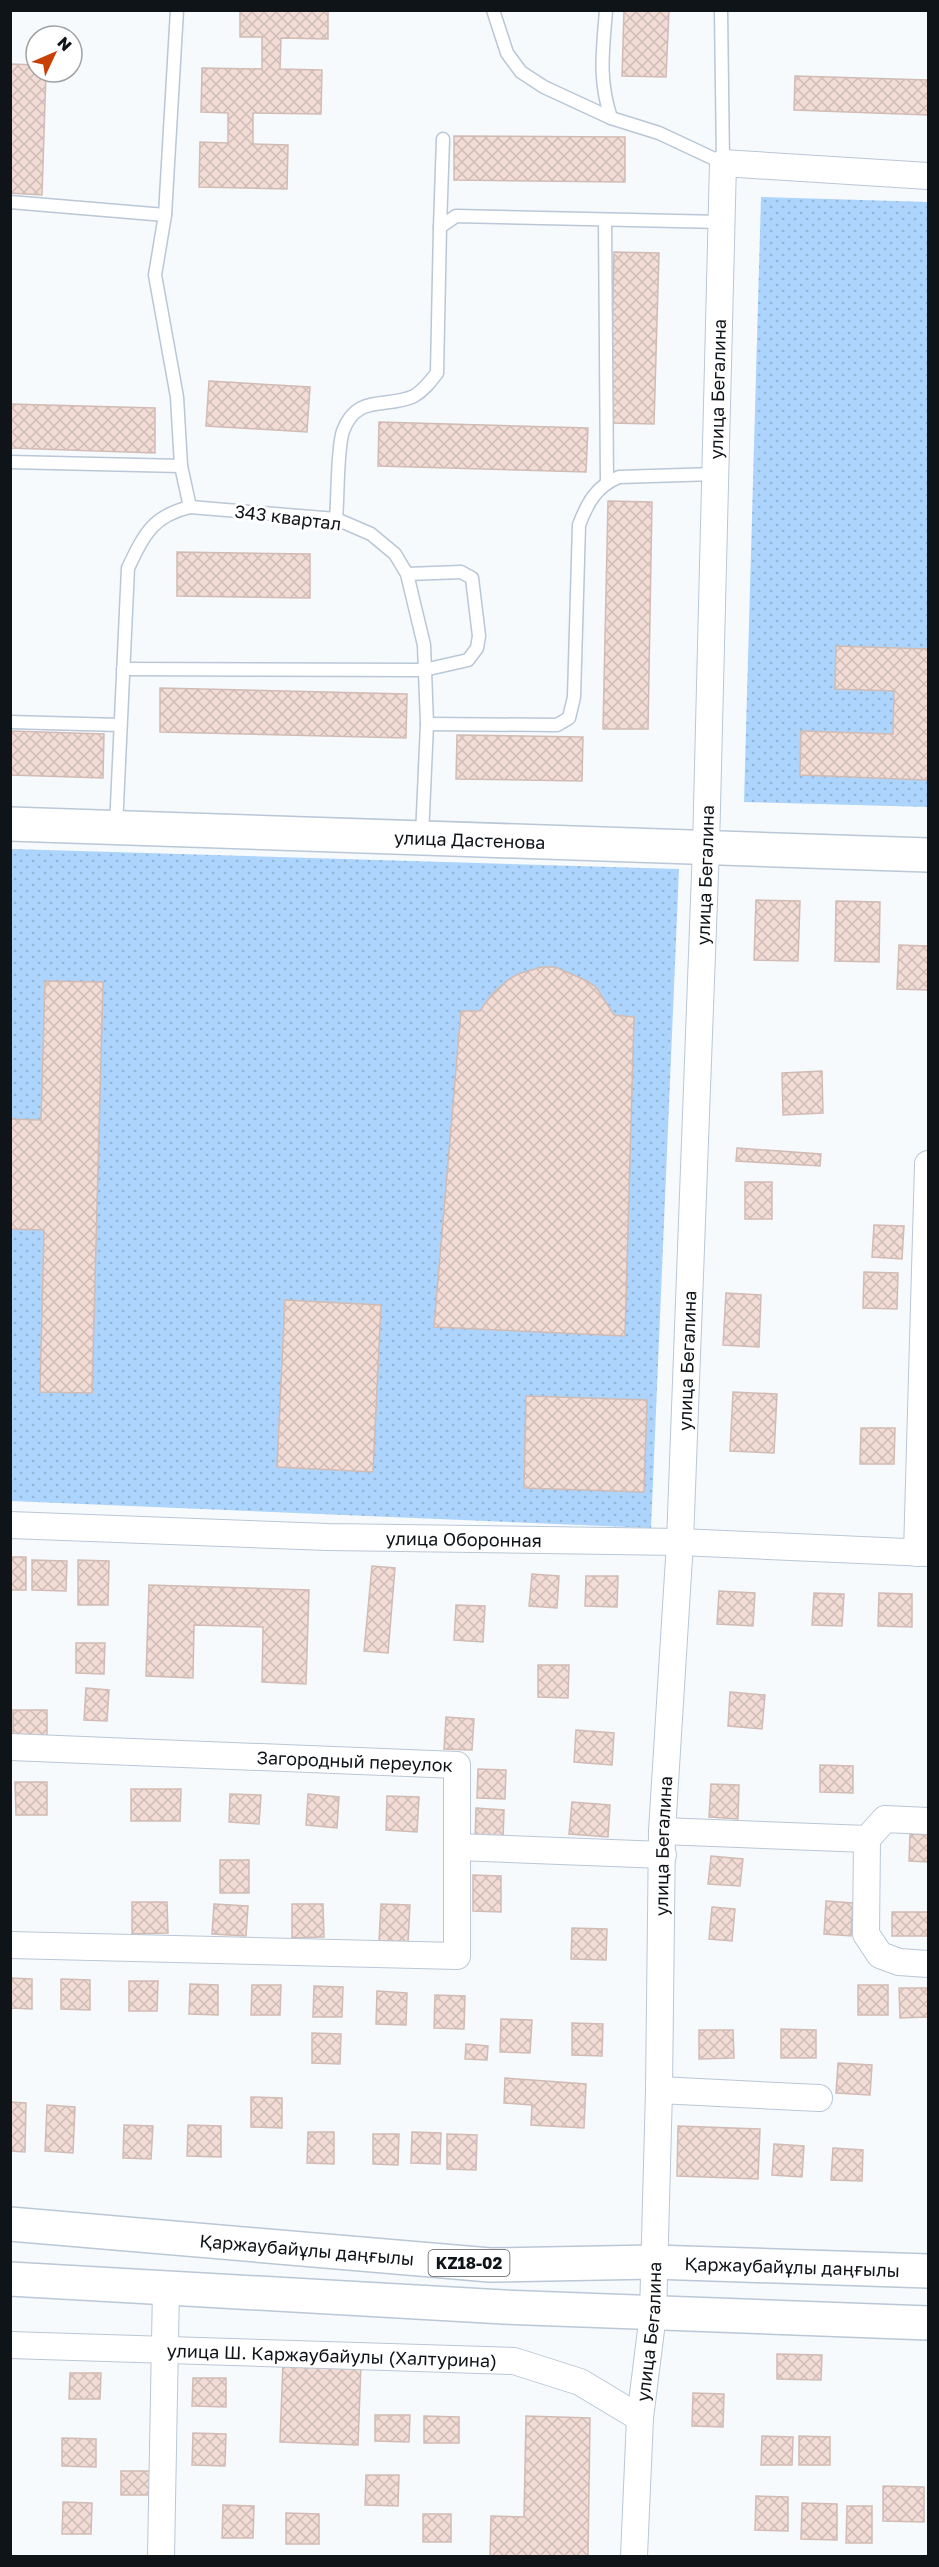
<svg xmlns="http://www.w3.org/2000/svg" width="939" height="2567" font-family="'Golos Text',sans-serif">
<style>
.park{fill:url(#park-dots)}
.building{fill:url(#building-cross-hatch);stroke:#d1bcb5;stroke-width:1.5}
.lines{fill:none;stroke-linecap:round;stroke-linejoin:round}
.lane-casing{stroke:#b9c7d6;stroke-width:15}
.street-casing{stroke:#b9c7d6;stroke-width:28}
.secondary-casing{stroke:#b9c7d6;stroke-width:36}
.highway-casing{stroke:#b9c7d6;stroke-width:36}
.lane{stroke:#fff;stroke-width:12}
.street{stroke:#fff;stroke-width:26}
.secondary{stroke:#fff;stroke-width:33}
.highway{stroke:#fff;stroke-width:33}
.labels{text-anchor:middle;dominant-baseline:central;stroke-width:6;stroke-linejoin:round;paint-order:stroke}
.shield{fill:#fff;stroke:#575a5e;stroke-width:1.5}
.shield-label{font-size:16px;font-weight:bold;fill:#0f1419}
.street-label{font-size:18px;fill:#0f1419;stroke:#fff}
</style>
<defs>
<pattern id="park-dots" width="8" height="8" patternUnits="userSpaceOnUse" patternTransform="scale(1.5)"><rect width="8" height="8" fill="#acd4fc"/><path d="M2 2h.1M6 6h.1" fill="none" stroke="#93b5d7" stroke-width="1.8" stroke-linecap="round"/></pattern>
<pattern id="building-cross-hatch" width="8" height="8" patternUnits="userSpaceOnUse" patternTransform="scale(1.5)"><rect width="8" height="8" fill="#f2dcd5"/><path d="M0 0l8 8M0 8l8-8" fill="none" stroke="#cebcb6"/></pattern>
</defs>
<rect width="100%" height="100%" fill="#f7fafd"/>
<g class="park">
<polygon points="761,197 928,202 928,807 744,802"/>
<polygon points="11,849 679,869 651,1528 11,1501"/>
</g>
<g class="building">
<polygon points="240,10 328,10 328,39 281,38 280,69 322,70 321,114 253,113 253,144 288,145 287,189 199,187 200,142 228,143 228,113 201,112 202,68 262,69 262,37 240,37"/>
<polygon points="624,10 669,10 666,77 622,76"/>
<polygon points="10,64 36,65 36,72 46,72 42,195 10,193"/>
<polygon points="795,76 928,80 928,115 794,110"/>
<polygon points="454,136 625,137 625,182 454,180"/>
<polygon points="614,252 659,253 654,424 610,423"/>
<polygon points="209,381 310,387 307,432 206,426"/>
<polygon points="10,404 155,408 155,453 10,448"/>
<polygon points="379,422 588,428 586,472 378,466"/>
<polygon points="608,501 652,502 648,729 603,729"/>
<polygon points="177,552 310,554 310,598 177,596"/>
<polygon points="836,646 928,649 928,780 800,775 801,731 893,734 894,691 835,689"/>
<polygon points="160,688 407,694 406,738 160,732"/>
<polygon points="10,731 104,734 103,778 10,775"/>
<polygon points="457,735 583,737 582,781 456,779"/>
<polygon points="756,900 800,901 798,961 754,960"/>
<polygon points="836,901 880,902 879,962 835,961"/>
<polygon points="899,945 928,946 928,990 897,989"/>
<polygon points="542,967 555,967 585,980 596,987 614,1015 634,1017 625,1336 434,1327 461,1011 480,1011 492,994 508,980 518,974"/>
<polygon points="45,981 103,982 92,1393 40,1392 44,1230 10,1229 10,1119 41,1120"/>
<polygon points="822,1071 823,1113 783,1115 782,1073"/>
<polygon points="737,1148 821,1154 820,1166 736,1161"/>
<rect x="745" y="1182" width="27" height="37"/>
<polygon points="874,1225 904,1226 902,1259 872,1257"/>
<polygon points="864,1272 898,1273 897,1309 863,1308"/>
<polygon points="726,1293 761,1295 759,1347 723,1345"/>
<polygon points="285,1300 381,1305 373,1472 277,1467"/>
<polygon points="733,1392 777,1394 774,1453 730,1451"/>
<polygon points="526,1396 647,1400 644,1492 524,1488"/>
<polygon points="861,1428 895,1428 894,1464 860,1464"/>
<rect x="10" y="1557" width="16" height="33"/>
<polygon points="32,1560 67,1561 66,1591 32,1590"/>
<polygon points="78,1560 109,1561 108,1605 78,1605"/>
<polygon points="372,1566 395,1568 388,1653 364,1651"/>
<polygon points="532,1574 559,1576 557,1608 529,1606"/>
<polygon points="586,1576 618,1576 617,1607 585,1606"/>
<polygon points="149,1585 309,1590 306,1684 262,1682 263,1627 194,1625 193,1678 146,1676"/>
<polygon points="719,1591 755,1593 753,1626 717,1624"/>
<polygon points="814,1593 844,1594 842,1626 812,1625"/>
<polygon points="879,1593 912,1594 912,1627 878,1626"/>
<polygon points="456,1605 485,1606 483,1642 454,1640"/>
<polygon points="76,1643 105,1643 104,1674 76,1673"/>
<polygon points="538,1665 569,1665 568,1698 538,1697"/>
<polygon points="86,1688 109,1690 107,1721 84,1720"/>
<polygon points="730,1692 765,1695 762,1729 728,1726"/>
<rect x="13" y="1710" width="34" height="28"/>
<polygon points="446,1717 474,1719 472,1750 444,1749"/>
<polygon points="576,1730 614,1733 612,1765 574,1762"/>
<polygon points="820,1765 853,1766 853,1793 820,1792"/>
<polygon points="478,1769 506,1770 505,1799 477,1798"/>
<polygon points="15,1782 47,1782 47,1815 16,1815"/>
<polygon points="711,1784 739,1785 738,1819 709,1817"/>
<polygon points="131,1789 181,1789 180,1821 131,1821"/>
<polygon points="230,1794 261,1795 259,1824 229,1822"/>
<polygon points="308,1794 339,1797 337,1828 306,1825"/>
<polygon points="387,1796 419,1797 417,1832 386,1830"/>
<polygon points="572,1802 610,1805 608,1837 569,1834"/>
<polygon points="476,1808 504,1810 503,1841 475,1840"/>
<polygon points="910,1834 928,1835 928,1862 909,1861"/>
<polygon points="711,1856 743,1859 740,1886 708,1884"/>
<rect x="220" y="1860" width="29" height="33"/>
<polygon points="473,1875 501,1876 501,1912 473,1911"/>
<polygon points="826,1901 853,1903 851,1936 824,1934"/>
<polygon points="132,1902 167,1902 168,1933 132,1934"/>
<polygon points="214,1904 248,1906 246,1936 212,1934"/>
<polygon points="292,1904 323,1904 324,1937 292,1938"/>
<polygon points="381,1904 410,1905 408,1942 379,1941"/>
<polygon points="712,1907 735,1909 732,1941 709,1939"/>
<rect x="892" y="1912" width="36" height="24"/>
<polygon points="572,1928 607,1929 606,1960 571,1959"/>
<polygon points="10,1978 32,1979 32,2009 10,2008"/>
<polygon points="61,1979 90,1980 90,2010 61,2009"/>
<polygon points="129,1981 158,1981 157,2011 129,2011"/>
<polygon points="190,1984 218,1985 218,2015 189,2014"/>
<polygon points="252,1985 281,1985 280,2015 251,2015"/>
<rect x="858" y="1985" width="30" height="30"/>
<polygon points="314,1986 343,1987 342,2017 313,2017"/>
<polygon points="899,1988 928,1988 928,2017 900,2018"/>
<polygon points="377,1991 407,1993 406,2025 376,2024"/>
<polygon points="435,1995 465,1996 464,2029 434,2028"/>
<polygon points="501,2019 532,2020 530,2053 500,2052"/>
<polygon points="572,2023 603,2024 602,2056 572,2055"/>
<polygon points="781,2029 816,2030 816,2058 781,2058"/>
<polygon points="699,2030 733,2030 734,2058 699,2059"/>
<polygon points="312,2033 341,2034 340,2064 312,2063"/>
<polygon points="466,2044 488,2046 487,2060 465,2059"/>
<polygon points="838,2063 872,2065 870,2095 836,2093"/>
<polygon points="505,2078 586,2084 584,2128 531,2125 532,2105 504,2103"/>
<polygon points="251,2097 282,2098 282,2128 251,2127"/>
<polygon points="10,2102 26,2103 25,2152 10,2151"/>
<polygon points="47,2105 75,2107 73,2153 45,2151"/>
<polygon points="124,2125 153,2126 151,2159 123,2158"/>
<polygon points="188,2125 221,2126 221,2157 187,2156"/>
<polygon points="678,2126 760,2129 758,2179 677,2176"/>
<polygon points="308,2132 334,2132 334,2164 307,2163"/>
<polygon points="412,2132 441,2133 440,2164 411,2163"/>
<polygon points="373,2134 399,2134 398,2165 373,2164"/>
<polygon points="447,2134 477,2135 476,2170 447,2169"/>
<polygon points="774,2144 804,2146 802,2177 772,2175"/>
<polygon points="833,2148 863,2150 862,2181 831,2180"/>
<polygon points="777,2354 822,2355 821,2380 777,2379"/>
<polygon points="283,2361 361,2364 358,2445 280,2442"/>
<polygon points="70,2373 101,2373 100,2399 69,2399"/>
<polygon points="193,2378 226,2378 226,2407 192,2406"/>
<polygon points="693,2393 724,2394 723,2427 692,2426"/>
<polygon points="375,2415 410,2415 409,2442 375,2441"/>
<polygon points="424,2416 459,2417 459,2443 424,2443"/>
<polygon points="526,2416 590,2418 588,2556 490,2556 491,2516 524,2517"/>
<polygon points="193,2433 226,2434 225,2466 192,2465"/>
<polygon points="762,2436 793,2437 792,2465 761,2465"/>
<polygon points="799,2436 830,2437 830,2465 799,2465"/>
<polygon points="62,2438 96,2439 96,2467 62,2466"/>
<polygon points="121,2471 154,2471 153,2495 121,2495"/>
<polygon points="366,2475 399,2475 398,2506 365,2505"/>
<polygon points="883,2486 924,2487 924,2522 883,2521"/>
<polygon points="756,2496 788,2497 788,2531 755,2530"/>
<polygon points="63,2502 92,2503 91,2534 62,2534"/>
<polygon points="802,2503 837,2504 837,2540 801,2539"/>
<polygon points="223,2505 254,2506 253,2538 222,2538"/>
<polygon points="847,2506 872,2506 872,2543 846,2543"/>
<polygon points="286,2513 319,2514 319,2544 286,2544"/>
<rect x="423" y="2514" width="28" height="28"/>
</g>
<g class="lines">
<defs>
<g id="lane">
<polyline points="177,10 165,215 155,275 177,397 181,466 190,507"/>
<polyline points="493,10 507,53 521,72 544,87 611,118 659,133 723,163 721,10"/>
<path d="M606,10C603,51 598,78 611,118"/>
<polyline points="10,202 165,215"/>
<polyline points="605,220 607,482"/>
<polyline points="440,227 443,139"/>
<polyline points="10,462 181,466"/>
<path d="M336,519C338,498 337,448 343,431C357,393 387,409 414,396C423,391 430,382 437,373L440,227L456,216L721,222"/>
<polyline points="123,669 424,670 468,660 477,648 479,636 472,578 461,572 407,574"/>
<polyline points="10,722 120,725"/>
<path d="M427,724L557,725L569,718L574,697L579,525C587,504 596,486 619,477L715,474"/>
<path d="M116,827L128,568C144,535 152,516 190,507L336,519L371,534L395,554L407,574L424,645L427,724L422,836"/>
</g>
<g id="street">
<path id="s1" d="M10,1525L328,1537L680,1542L928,1553"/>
<polyline points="917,1553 928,1164"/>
<path id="s2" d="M10,1747L457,1765V1956L10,1945"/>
<polyline points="662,1831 867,1839 885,1819 928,1821"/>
<polyline points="867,1839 866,1934 880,1955 899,1962 928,1964"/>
<polyline points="457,1847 663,1855"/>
<polyline points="659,2090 819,2098"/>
<path id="s3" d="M10,2345L514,2361L580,2382L640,2418"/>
<polyline points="161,2556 166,2288"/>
<path id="s4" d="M634,2556L640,2418L653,2314L659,2090L662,1831L680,1542L706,847L723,163L928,176"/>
</g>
<g id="secondary">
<path id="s5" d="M10,824L928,855"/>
</g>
<g id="highway">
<path id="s6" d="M10,2224L490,2265L653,2262L928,2271"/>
<polyline points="10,2279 504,2307 928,2323"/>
</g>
</defs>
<use href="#lane" class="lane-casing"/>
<use href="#street" class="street-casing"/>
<use href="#secondary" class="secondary-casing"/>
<use href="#highway" class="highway-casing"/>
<use href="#lane" class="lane"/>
<use href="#street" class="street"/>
<use href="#secondary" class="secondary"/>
<use href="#highway" class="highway"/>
</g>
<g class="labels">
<rect class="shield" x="428.5" y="2250" width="81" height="26" rx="4.5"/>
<g class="shield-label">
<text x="469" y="2263">KZ18-02</text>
</g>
<g class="street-label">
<text stroke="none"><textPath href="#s4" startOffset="2169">улица Бегалина</textPath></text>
<text transform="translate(288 517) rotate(7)">343 квартал</text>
<text stroke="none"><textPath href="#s5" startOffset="460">улица Дастенова</textPath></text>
<text stroke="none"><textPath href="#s4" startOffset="1683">улица Бегалина</textPath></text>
<text stroke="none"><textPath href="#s4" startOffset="1197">улица Бегалина</textPath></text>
<text stroke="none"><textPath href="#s1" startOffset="454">улица Оборонная</textPath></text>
<text stroke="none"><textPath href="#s2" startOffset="345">Загородный переулок</textPath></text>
<text stroke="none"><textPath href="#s4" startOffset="711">улица Бегалина</textPath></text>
<text stroke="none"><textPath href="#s6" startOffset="298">Қаржаубайұлы даңғылы</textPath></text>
<text stroke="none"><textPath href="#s6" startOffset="784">Қаржаубайұлы даңғылы</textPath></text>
<text stroke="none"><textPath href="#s4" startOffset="225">улица Бегалина</textPath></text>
<text stroke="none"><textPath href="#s3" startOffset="322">улица Ш. Каржаубайулы (Халтурина)</textPath></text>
</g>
</g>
<rect width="939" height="2567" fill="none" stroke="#0f1419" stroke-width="24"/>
<g transform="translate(54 54) rotate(46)"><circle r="28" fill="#ffffff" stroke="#9fa1a3" stroke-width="1.5"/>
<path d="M0-4.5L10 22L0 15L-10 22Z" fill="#c74005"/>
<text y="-9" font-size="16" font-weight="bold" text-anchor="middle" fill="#0f1419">N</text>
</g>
</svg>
